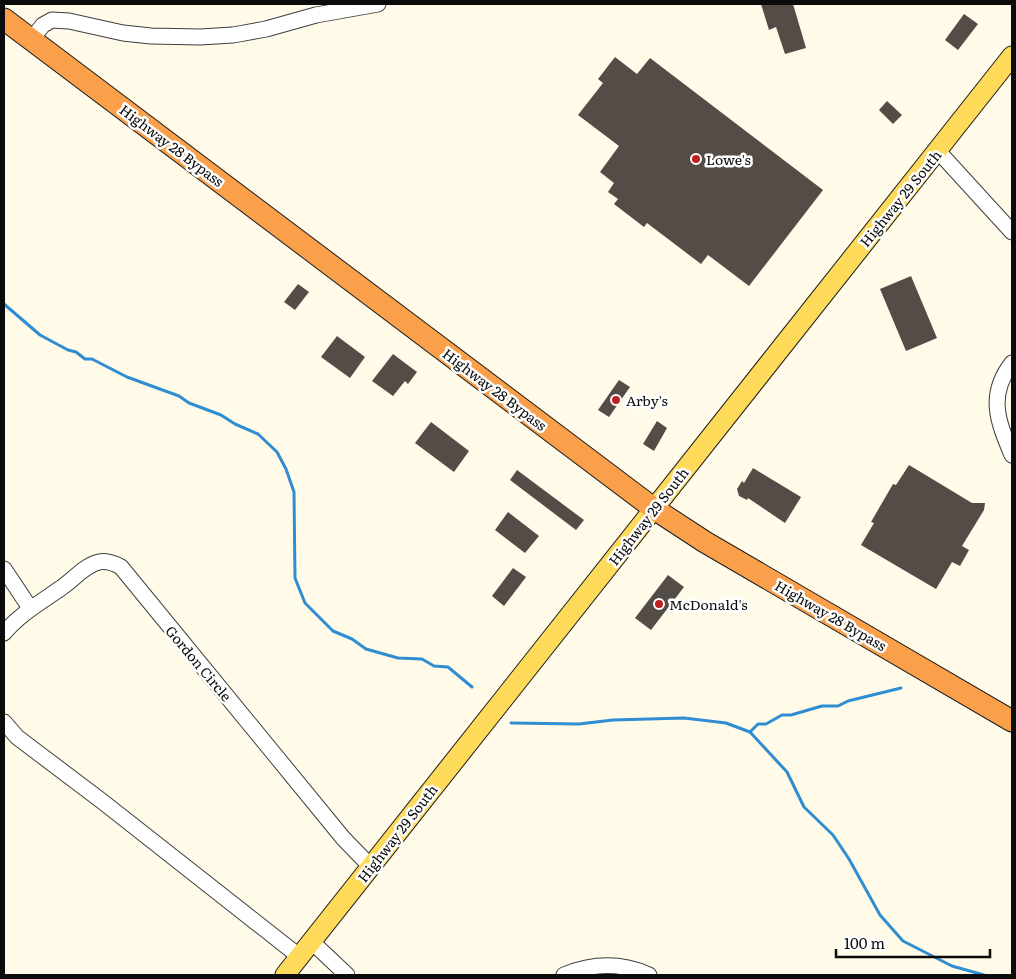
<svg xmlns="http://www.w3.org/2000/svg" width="1016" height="979" font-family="Literata,serif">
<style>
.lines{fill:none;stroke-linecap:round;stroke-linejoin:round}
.stream{stroke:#308dd2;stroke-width:3}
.building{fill:#544c47}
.minor-casing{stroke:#3e3e3e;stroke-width:17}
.major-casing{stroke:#1c1c1c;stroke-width:21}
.highway-casing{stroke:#1c1c1c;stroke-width:23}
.minor{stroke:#fff;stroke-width:15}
.major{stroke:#feda5a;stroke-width:19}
.highway{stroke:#faa04b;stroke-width:21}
.poi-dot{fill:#bf1f22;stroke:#fff;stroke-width:2}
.labels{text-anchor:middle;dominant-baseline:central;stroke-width:5;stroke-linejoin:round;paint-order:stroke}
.street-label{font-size:14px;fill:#0b0b0b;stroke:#fff}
.poi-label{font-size:14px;fill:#0b0b0b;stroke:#fff;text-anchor:start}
</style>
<rect width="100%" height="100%" fill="#fffbe8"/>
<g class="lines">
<g class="stream">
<polyline points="4,304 40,335 68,350 76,352 85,359 92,359 127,377 179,396 189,403 221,415 235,424 258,434 277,452 286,469 294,492 295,578 305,603 333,631 352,639 366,649 398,658 422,659 434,666 448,667 472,687"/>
<polyline points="511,723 579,724 613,720 684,718 726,723 750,732 787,772 804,807 833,835 849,859 880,915 903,941 952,966 984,975"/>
<polyline points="750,732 758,724 766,724 782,715 791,715 822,706 838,706 848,701 901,688"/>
</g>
</g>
<g class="building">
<polygon points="761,4 793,4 806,48 785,54 776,27 769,30"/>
<polygon points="964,14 978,24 958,50 945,40"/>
<polygon points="615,57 637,74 650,58 823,190 749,286 708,255 701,264 647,223 644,227 614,204 618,199 608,192 614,183 600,172 619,146 578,115 603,83 598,79"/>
<polygon points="887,101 902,115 893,124 879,110"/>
<polygon points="911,276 937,338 906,351 880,289"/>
<polygon points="298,284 309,292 295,310 284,302"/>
<polygon points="337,336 365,357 350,378 321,357"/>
<polygon points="393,354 417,372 408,384 405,381 393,396 372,381"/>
<polygon points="619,380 630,387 609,417 598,410"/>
<polygon points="657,421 667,428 654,451 643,444"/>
<polygon points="431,422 469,451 454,472 415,443"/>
<polygon points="909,465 972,503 985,503 984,510 962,546 969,550 960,566 952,562 936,589 861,545 874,523 871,522 893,484 896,485"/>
<polygon points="753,468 801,497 785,523 748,498 747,500 739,496 737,489 742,481 744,483"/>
<polygon points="517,470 584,520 576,530 510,480"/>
<polygon points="508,512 539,536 525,553 495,530"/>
<polygon points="513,568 526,577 504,606 492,596"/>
<polygon points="668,575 684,587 651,630 635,618"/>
</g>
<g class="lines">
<defs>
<g id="minor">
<polyline points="31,40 43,25 52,20 69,21 123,33 151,36 200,37 233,35 266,29 316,15 378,4"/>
<polyline points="938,151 1012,232"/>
<path d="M1012,363C987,395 998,422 1012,455"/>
<polyline points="4,569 30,608"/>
<path d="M4,633C20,614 41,602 61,588C73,580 85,565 99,562C107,560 114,563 121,567L343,838L371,867"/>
<polyline points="4,722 17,737 103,802 300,957"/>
<polyline points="312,942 347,975"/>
<path d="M564,975C593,963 620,962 649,975"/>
</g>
<polyline id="major" points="285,975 1012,56"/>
<polyline id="highway" points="4,19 653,508 705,542 1012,721"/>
</defs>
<use href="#minor" class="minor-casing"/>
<use href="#major" class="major-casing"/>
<use href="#highway" class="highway-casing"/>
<use href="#minor" class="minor"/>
<use href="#major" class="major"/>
<use href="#highway" class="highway"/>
</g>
<g class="poi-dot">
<circle cx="696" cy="159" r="5"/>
<circle cx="616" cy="400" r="5"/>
<circle cx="659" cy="604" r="5"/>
</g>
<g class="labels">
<g class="street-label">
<text transform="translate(172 145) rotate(37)">Highway 28 Bypass</text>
<text transform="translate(900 198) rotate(-51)">Highway 29 South</text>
<text transform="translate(495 389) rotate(37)">Highway 28 Bypass</text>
<text transform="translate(648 516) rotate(-52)">Highway 29 South</text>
<text transform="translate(831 615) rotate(30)">Highway 28 Bypass</text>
<text transform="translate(199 663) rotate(50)">Gordon Circle</text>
<text transform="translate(397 833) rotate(-52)">Highway 29 South</text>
</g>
<g class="poi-label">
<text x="706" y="159">Lowe's</text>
<text x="626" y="400">Arby's</text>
<text x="669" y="604">McDonald's</text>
</g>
</g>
<rect width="1016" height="979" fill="none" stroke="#0b0b0b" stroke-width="10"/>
<path d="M836 949v8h154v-8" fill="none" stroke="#0b0b0b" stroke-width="2.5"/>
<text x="844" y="949" font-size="15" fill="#0b0b0b" stroke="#ffffff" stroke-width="4" paint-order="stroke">100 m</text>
</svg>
